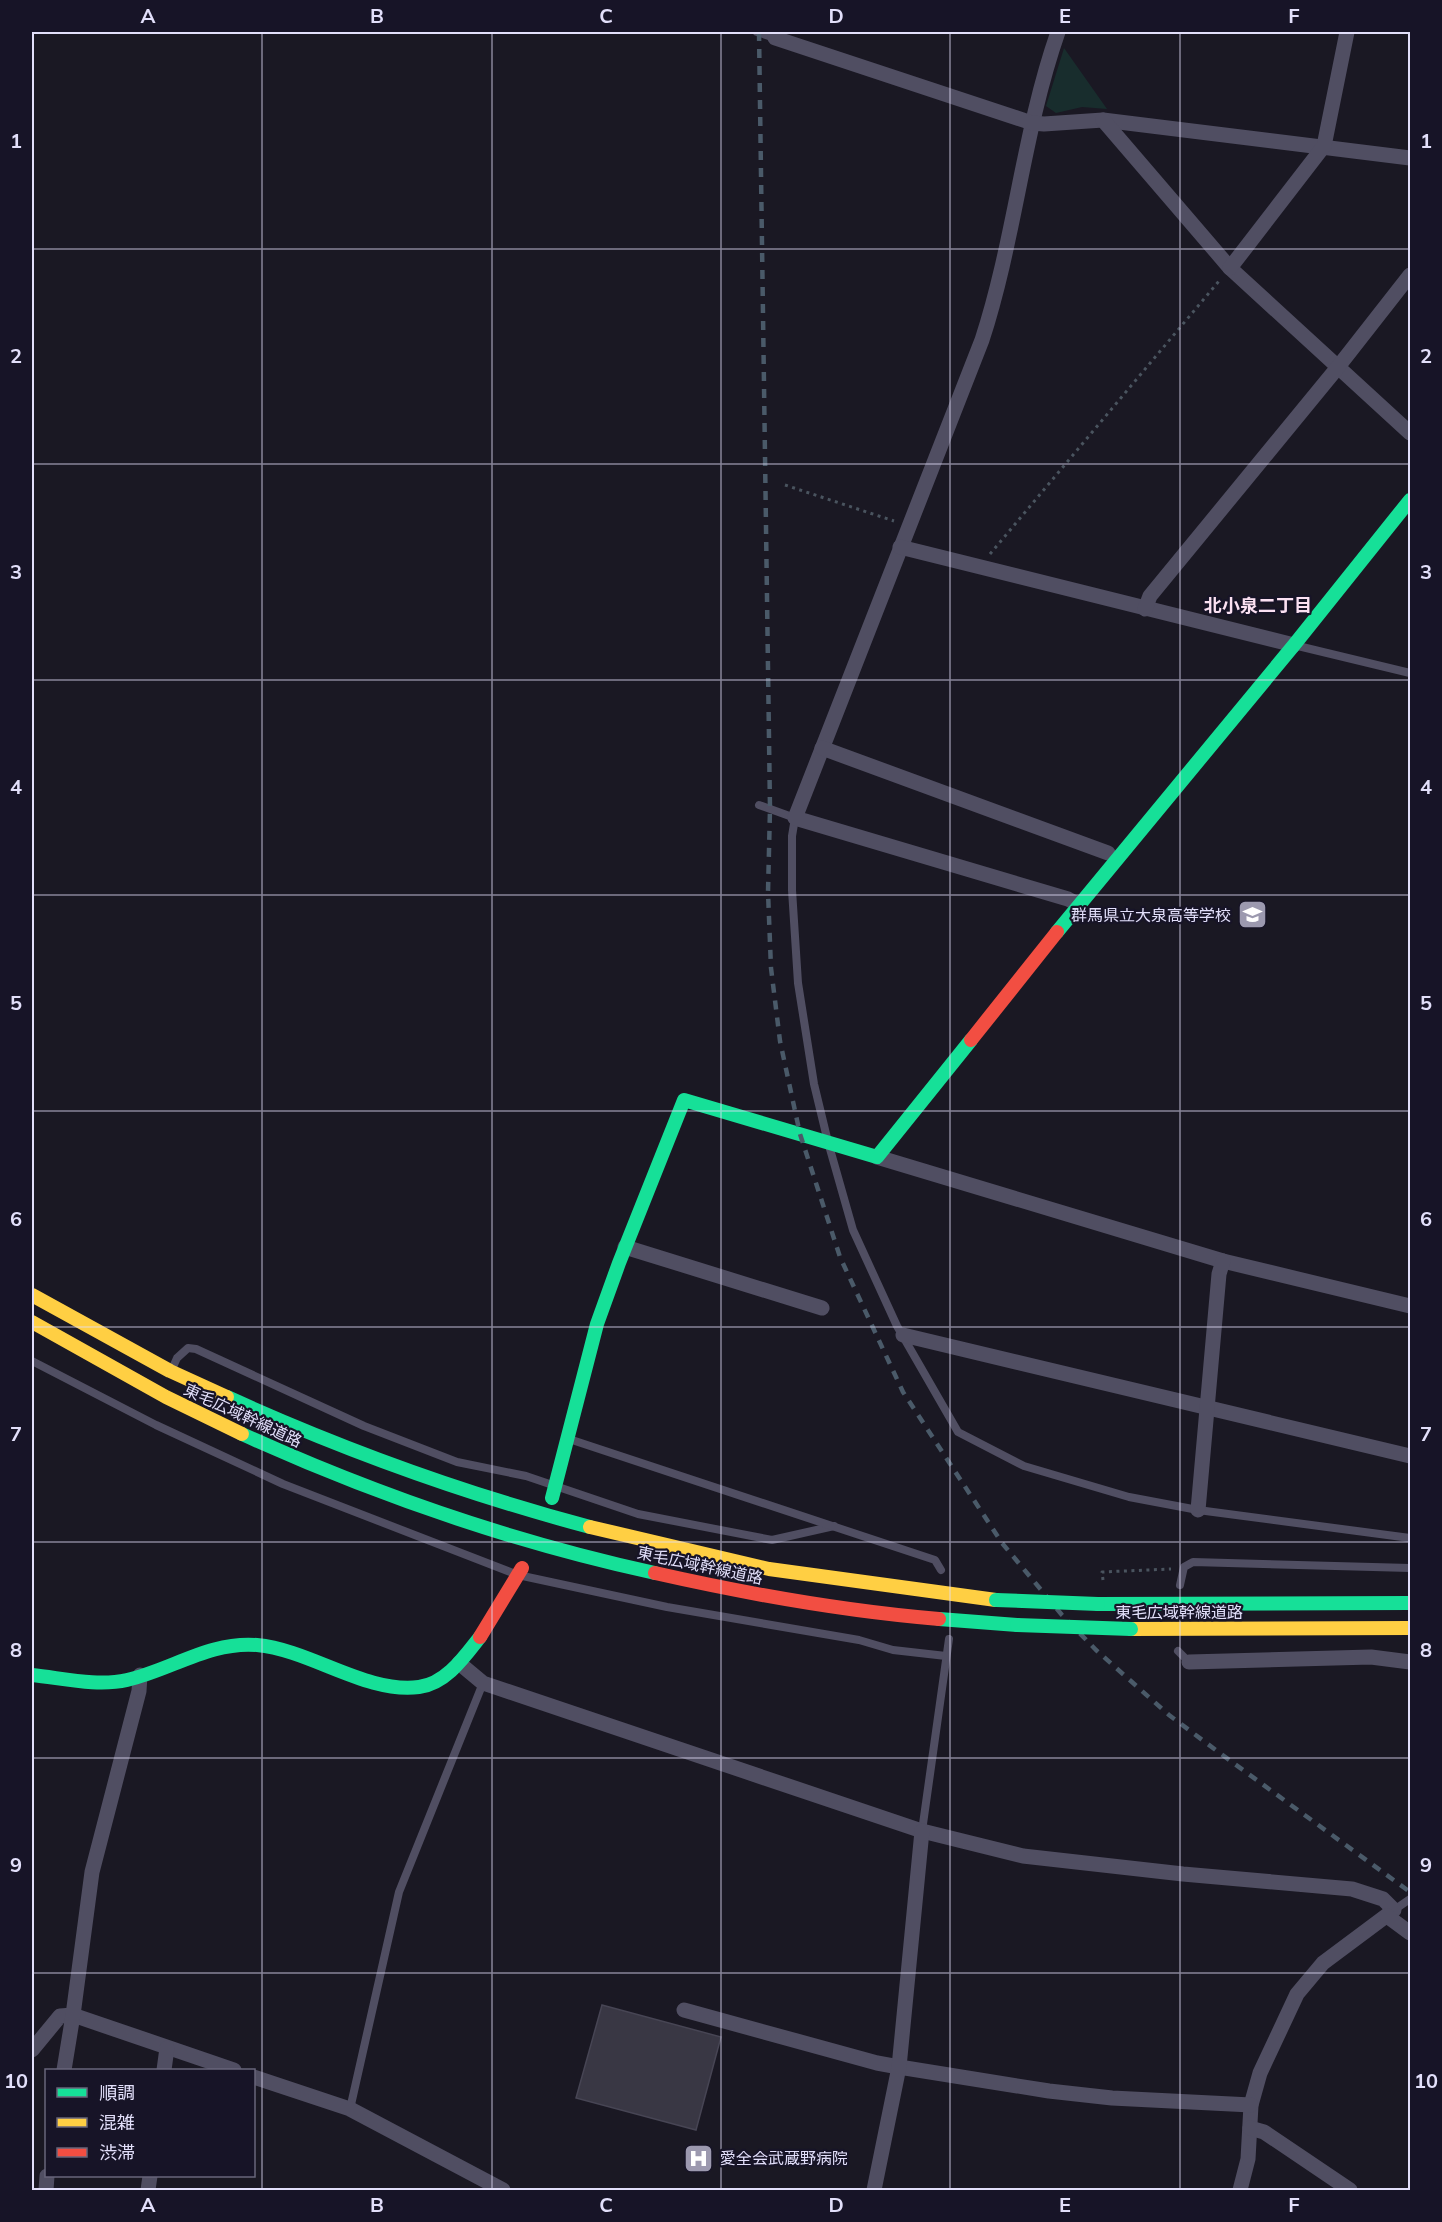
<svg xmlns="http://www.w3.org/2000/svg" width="1442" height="2222" font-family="Mulish,'Noto Sans JP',sans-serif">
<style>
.green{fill:#182d2d}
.building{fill:#393744;stroke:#474554;stroke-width:1.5}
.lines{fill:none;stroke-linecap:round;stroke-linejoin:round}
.path{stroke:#4a545f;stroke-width:3;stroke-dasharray:3 4.5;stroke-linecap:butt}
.lane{stroke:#504e62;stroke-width:8}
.street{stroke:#504e62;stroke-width:15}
.fast{stroke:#16e098;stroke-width:14}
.slow{stroke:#ffcf43;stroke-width:14}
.jam{stroke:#f24e42;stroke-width:14}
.rail{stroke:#4a5a69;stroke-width:4.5;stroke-dasharray:9 8;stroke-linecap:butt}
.fast-bridge{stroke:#16e098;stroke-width:14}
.grid{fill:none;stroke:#e2dffa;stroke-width:1.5;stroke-opacity:0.55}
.labels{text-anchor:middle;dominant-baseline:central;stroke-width:4.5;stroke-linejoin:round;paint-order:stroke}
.poi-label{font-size:16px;fill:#e2dffa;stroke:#171427;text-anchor:end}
.street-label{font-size:16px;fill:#e2dffa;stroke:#171427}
.neighbourhood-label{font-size:18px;font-weight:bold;fill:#fbe1f2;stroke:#171427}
.neatline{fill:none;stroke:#e2dffa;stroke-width:2}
.grid-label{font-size:20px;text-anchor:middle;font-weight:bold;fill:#e2dffa}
</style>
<rect width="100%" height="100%" fill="#1a1823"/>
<polygon class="green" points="1064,48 1107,109 1082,107 1056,113 1046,106"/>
<polygon class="building" points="602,2005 721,2037 696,2130 576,2098"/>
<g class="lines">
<g class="path">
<polyline points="785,485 894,521"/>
<polyline points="990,554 1219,281"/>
<polyline points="1103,1580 1102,1572 1171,1569"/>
</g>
<g class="lane">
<polyline points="757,32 775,38"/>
<polyline points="1298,646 1410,673"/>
<polyline points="759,805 795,818 792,836 792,890 798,983 814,1084 828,1142 853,1230 897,1326 958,1432 1024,1466 1129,1497 1198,1510 1410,1538"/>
<polyline points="32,1361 156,1425 283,1484 518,1575 667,1607 859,1640 893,1650 946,1656"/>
<polyline points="173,1367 177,1358 188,1348 196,1349 364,1426 457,1462 526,1476 638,1514 772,1540 834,1526"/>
<polyline points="569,1439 935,1560 941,1570"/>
<polyline points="1180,1585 1184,1567 1193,1562 1410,1568"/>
<polyline points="1178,1651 1189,1662"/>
<polyline points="922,1831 949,1639"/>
<polyline points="1394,1910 1410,1899"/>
<polyline points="350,2109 399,1892 483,1683"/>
</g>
<g class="street">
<path d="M1058,32C1023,132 1015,239 982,340L795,818L1068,899L1079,905"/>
<polyline points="775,38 1032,123 1044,124 1103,120 1410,158"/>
<polyline points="1103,120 1230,268 1410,433"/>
<polyline points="1230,268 1324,146 1347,32"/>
<polyline points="900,547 1294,645"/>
<polyline points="1145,609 1150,596 1338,367 1410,275"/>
<polyline points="822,748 1108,853"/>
<polyline points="877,1157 1223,1261 1410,1306"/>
<polyline points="625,1247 822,1308"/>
<polyline points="903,1335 1410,1456"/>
<polyline points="1198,1510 1219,1274 1223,1261"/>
<polyline points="1189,1662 1371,1657 1410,1662"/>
<polyline points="459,1663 483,1683 922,1831 1023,1856 1183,1874 1352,1889 1383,1899 1394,1910 1323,1963 1297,1994 1260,2073 1251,2105 1248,2159 1240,2190"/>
<polyline points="1387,1916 1410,1933"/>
<polyline points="684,2010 877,2063 899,2067 1049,2091 1112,2098 1251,2105"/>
<polyline points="32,2050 60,2016 73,2015 234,2070"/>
<polyline points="64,2070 73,2015 92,1872 139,1691 140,1675"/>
<polyline points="164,2070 167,2048"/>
<polyline points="254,2077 350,2109 503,2190"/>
<polyline points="1250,2128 1264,2132 1350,2190"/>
<polyline points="46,2190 47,2176"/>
<polyline points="148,2190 150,2176"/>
<polyline points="874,2190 899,2067 922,1831"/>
</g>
<g class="fast">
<polyline points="1057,932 1294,645 1410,500"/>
<path d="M227,1397C344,1450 466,1494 590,1527"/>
<path d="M242,1434C374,1494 513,1542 655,1573"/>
<polyline points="552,1498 597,1324 619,1263 684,1100 877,1157 971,1040"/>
<polyline points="1098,1604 1410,1603"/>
<polyline points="939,1619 1017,1625"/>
<path d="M32,1675C62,1678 97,1687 127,1680C171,1670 210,1641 257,1645C311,1650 366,1694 419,1687C446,1684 465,1656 480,1637"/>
</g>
<g class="slow">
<polyline points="32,1295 170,1371 227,1397"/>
<polyline points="32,1322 166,1397 242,1434"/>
<polyline points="590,1527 769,1569 996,1600"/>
<polyline points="1131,1629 1410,1628"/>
</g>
<g class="jam">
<polyline points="971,1040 1057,932"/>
<path d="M655,1573C748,1594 843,1611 939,1619"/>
<polyline points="480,1637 522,1568"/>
</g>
<polyline class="rail" points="759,32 770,809 768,892 771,968 780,1041 800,1134 840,1257 903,1392 1002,1543 1062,1615 1096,1650 1169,1715 1217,1751 1410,1892"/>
<g class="fast-bridge">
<polyline points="996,1600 1098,1604"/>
<polyline points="1017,1625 1131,1629"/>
</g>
</g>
<path class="grid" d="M262,32V2190M492,32V2190M721,32V2190M950,32V2190M1180,32V2190M32,249H1410M32,464H1410M32,680H1410M32,895H1410M32,1111H1410M32,1327H1410M32,1542H1410M32,1758H1410M32,1973H1410"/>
<defs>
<symbol id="school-square" viewBox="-11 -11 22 22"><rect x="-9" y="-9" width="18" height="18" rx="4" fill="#9c99af" stroke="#171427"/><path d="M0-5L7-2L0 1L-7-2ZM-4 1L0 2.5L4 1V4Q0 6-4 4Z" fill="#fff"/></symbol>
<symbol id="hospital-square" viewBox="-11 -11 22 22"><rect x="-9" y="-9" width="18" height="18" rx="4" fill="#9c99af" stroke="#171427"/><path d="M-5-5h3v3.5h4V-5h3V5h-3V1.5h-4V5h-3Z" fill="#fff"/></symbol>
</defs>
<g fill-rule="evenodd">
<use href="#school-square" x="1236" y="898" width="33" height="33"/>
<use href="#hospital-square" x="682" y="2142" width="33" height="33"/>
</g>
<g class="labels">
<g class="poi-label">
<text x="1231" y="915">群馬県立大泉高等学校</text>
<text x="720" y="2158" text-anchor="start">愛全会武蔵野病院</text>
</g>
<g class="street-label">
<text transform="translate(243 1415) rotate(25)">東毛広域幹線道路</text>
<text transform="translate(700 1565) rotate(12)">東毛広域幹線道路</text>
<text x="1179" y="1612">東毛広域幹線道路</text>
</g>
<g class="neighbourhood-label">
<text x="1258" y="605">北小泉二丁目</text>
</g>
</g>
<rect width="1442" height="2222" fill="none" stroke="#171427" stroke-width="66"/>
<rect x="45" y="2069" width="210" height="108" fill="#171427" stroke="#68657b" stroke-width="1.5"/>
<rect x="57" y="2088" width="30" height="9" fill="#16e098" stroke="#68657b" stroke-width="1.5"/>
<text x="99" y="2099" font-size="18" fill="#e2dffa">順調</text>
<rect x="57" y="2118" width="30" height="9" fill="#ffcf43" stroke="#68657b" stroke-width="1.5"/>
<text x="99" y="2129" font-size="18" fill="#e2dffa">混雑</text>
<rect x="57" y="2148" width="30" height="9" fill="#f24e42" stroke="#68657b" stroke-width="1.5"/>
<text x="99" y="2159" font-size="18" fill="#e2dffa">渋滞</text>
<rect x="33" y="33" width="1376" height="2156" class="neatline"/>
<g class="grid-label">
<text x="148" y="23">A</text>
<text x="377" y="23">B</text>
<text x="606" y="23">C</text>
<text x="836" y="23">D</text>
<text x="1065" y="23">E</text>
<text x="1294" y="23">F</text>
<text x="16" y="148">1</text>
<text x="1426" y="148">1</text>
<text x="16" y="363">2</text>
<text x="1426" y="363">2</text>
<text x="16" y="579">3</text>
<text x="1426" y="579">3</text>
<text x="16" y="794">4</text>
<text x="1426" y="794">4</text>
<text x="16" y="1010">5</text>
<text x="1426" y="1010">5</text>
<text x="16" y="1226">6</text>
<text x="1426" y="1226">6</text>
<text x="16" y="1441">7</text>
<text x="1426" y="1441">7</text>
<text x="16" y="1657">8</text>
<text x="1426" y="1657">8</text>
<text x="16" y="1872">9</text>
<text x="1426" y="1872">9</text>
<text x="16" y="2088">10</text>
<text x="1426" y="2088">10</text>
<text x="148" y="2212">A</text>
<text x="377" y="2212">B</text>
<text x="606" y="2212">C</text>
<text x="836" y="2212">D</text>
<text x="1065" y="2212">E</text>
<text x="1294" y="2212">F</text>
</g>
</svg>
